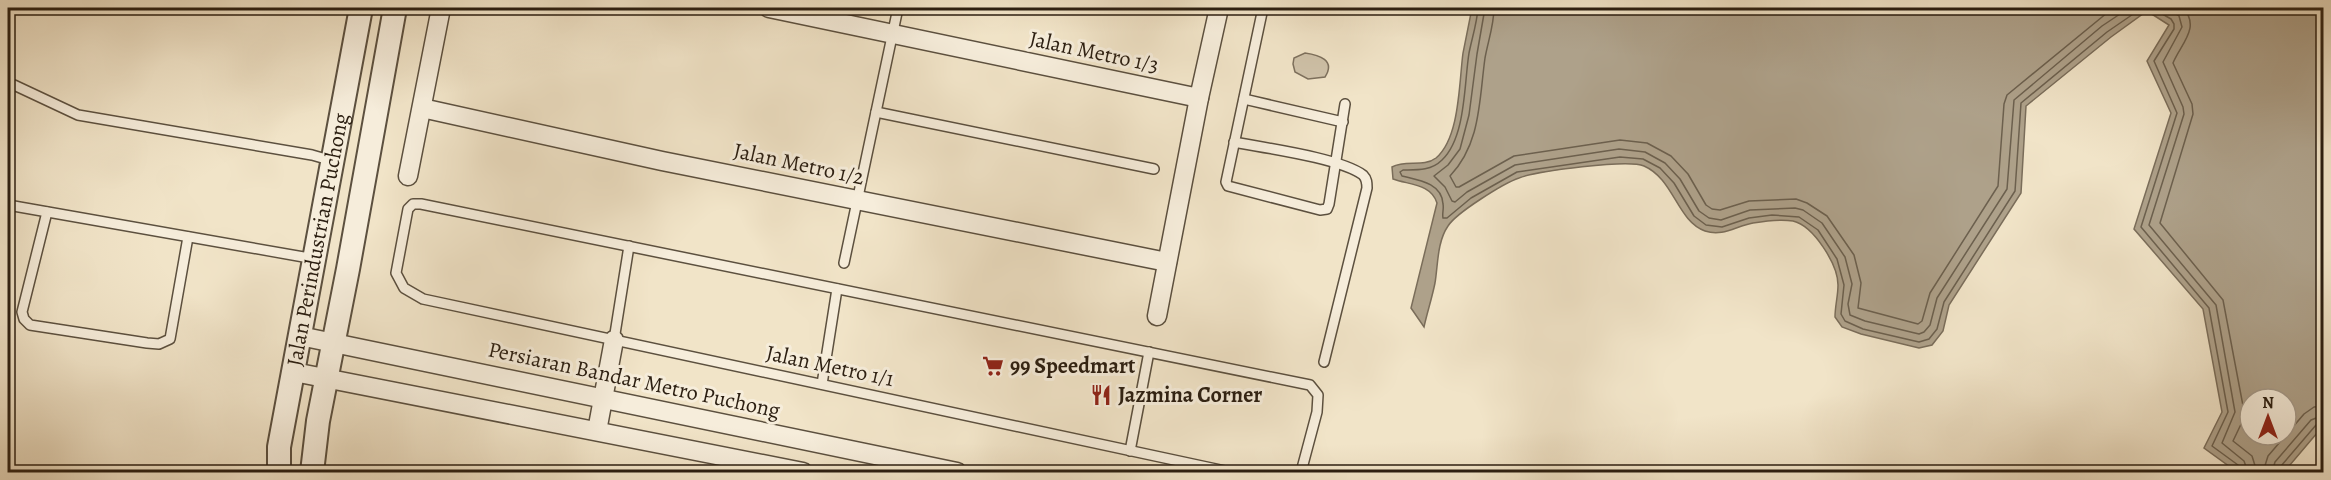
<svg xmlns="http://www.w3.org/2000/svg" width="2331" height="480" font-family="Alegreya,serif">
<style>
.green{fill:#cfc2a9;stroke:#7d705d;stroke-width:1.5}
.water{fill:#aea18a;stroke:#7a6d5a;stroke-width:1.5;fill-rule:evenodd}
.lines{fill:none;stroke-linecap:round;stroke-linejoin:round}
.shore{stroke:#6c604e;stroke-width:1.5}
.service-casing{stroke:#5c503f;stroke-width:12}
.minor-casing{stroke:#5c503f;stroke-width:21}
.tertiary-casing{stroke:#5c503f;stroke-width:26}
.service{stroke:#f6eddb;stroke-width:9}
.minor{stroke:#f6eddb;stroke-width:18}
.tertiary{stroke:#f6eddb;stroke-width:22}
.labels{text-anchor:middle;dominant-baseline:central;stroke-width:6;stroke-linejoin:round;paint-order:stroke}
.street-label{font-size:22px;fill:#2b1e11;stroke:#f6eddb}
.poi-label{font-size:22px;font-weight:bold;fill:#2b1e11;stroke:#f6eddb;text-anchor:start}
</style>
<rect width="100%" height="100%" fill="#f1e4c8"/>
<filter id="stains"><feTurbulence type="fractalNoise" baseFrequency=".00333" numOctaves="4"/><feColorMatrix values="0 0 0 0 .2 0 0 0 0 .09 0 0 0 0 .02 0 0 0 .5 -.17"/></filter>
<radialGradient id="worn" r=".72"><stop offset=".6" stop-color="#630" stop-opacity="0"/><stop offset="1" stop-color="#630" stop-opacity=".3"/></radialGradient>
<path class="green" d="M1305,53C1319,55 1336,60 1325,77L1308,79L1295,72L1293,64L1294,58Z"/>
<path class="water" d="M1472,8H2323V426L2284,472H2245L2233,469L2204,448L2222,412L2203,309L2134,229L2171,113L2147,61L2169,25L2147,11L2111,37L2026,106L2021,193L1949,305L1943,331L1932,345L1919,348L1861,334L1842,327L1835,317C1835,306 1838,296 1838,285C1838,265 1814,226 1793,221C1781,219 1765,221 1753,223C1736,226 1723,237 1705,231C1677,221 1674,179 1644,166C1628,159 1537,171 1519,178C1504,183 1456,213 1448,226C1437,242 1438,265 1435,283C1432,298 1427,313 1424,327L1411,308L1437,203C1431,184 1410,185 1393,179L1392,167C1406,159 1423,168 1436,158C1460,138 1459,82 1463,53C1466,38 1469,23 1472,8ZM2250,399H2286V435H2250Z"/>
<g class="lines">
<g class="shore">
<path d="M1478,8C1477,23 1472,38 1469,53C1464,84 1466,137 1442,160C1431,171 1417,170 1403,170L1400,172L1402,176C1418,180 1442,183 1443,204C1444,209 1442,213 1443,218H1447L1471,198L1517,172L1620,157L1643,159L1660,168L1674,183L1694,216L1706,225L1722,227L1749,218L1772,215L1799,217L1818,230L1837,259L1844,285L1841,314L1845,321L1863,329L1919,342L1929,339L1937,329L1944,302L2015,191L2021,103L2107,32L2142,8"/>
<polyline points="1485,8 1477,54 1469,115 1460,149 1448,165 1434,176 1445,187 1452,201 1455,202 1467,192 1515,165 1619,149 1645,152 1665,163 1680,179 1699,211 1709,218 1721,220 1750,210 1795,208 1803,210 1822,223 1845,257 1852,284 1848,304 1850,315 1865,321 1919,334 1924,332 1930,325 1937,298 2007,189 2014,100 2102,26 2129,8"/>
<path d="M1494,8C1494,25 1488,41 1485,58C1479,101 1481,143 1450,176L1456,187H1459L1514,156L1620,140L1647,143L1671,156L1688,174L1706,205L1712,209L1720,210L1749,201L1796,199L1807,203L1827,216L1854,255L1861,283L1858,308L1918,324L1922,321L1930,293L1998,186L2004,104L2007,95L2113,8"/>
<polyline points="2152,8 2171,19 2174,24 2174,29 2154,61 2177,113 2141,227 2209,308 2228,412 2212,446 2238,465 2241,472"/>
<polyline points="2167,8 2179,16 2182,27 2163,62 2183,107 2184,114 2149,225 2216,305 2235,412 2222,443 2244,461 2248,472"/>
<path d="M2183,8C2201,27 2181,44 2173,63L2192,104L2193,114L2160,223L2223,300L2244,411L2243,420L2233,441L2252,456L2257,472"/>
<polyline points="2263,472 2268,456 2304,414 2314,407 2324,406"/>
<polyline points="2272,472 2275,462 2311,420 2324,415"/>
<polyline points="2280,472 2281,466 2316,425 2324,423"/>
</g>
<defs>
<g id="service">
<polyline points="1263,8 1226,182 1228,186 1320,210 1327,209 1329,204 1345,104"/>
<polyline points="8,84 14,85 78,115 312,155 333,161"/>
<polyline points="1244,99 1343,122"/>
<polyline points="876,112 1154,169"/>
<path d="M1234,142C1265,148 1340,158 1363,175C1367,179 1367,183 1367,188L1324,362"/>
<polyline points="8,205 315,259"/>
<polyline points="47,212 22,312 24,319 30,325 147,343 159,344 170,339 188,237"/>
<polyline points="844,263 898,8"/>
<polyline points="614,340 629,246"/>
<polyline points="822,384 837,289"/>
<polyline points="1130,451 1149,352"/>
<polyline points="1230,472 423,299 404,288 396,273 408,209 413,204 421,204 1310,385 1318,395 1317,412 1301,472"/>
</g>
<g id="minor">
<polyline points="769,8 1199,98"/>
<polyline points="422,108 662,161 1167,262"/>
<polyline points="408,176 441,8"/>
<polyline points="1157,316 1199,98 1219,8"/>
<polyline points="300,336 957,472"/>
<polyline points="294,372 803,472"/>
<polyline points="597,431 614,340"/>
</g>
<g id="tertiary">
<path id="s1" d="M279,472V447L361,8"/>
<polyline points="312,472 318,421 348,269 395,8"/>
</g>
</defs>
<use href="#service" class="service-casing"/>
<use href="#minor" class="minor-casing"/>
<use href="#tertiary" class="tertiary-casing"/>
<use href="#service" class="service"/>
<use href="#minor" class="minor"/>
<use href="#tertiary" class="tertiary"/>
</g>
<defs>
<symbol id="supermarket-bare" viewBox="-9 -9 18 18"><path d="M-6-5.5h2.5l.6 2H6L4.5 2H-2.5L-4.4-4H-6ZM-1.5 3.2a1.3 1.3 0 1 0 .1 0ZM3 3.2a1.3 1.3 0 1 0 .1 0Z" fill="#8f2418" stroke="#f6eddb" stroke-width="2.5" paint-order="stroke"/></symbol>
<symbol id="restaurant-bare" viewBox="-9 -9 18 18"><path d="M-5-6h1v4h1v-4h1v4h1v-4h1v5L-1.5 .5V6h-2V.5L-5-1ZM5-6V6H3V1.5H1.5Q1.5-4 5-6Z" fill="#8f2418" stroke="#f6eddb" stroke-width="2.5" paint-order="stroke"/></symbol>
</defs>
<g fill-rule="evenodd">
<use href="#supermarket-bare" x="978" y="351" width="30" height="30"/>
<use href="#restaurant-bare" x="1086" y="380" width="30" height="30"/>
</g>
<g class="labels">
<g class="street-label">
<text transform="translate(1094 52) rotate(12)">Jalan Metro 1/3</text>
<text transform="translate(799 164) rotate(12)">Jalan Metro 1/2</text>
<text stroke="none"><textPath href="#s1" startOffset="236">Jalan Perindustrian Puchong</textPath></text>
<text transform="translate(830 366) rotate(12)">Jalan Metro 1/1</text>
<text transform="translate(634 380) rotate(12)">Persiaran Bandar Metro Puchong</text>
</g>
<g class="poi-label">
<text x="1010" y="366">99 Speedmart</text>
<text x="1118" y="395">Jazmina Corner</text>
</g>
</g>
<rect width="2331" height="480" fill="none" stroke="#f1e4c8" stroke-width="30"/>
<rect x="9" y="9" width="2313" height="462" fill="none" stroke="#2b1e11" stroke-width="3"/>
<rect x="15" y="15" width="2301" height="450" fill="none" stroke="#2b1e11" stroke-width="1.5"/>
<g transform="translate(2268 417)"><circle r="28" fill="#f6eddb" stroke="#a59a8a" stroke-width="1.5"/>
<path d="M0-4.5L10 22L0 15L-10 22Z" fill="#8f2418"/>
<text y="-9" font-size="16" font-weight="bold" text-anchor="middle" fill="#2b1e11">N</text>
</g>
<rect width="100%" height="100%" filter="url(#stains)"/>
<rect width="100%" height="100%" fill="url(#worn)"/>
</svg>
